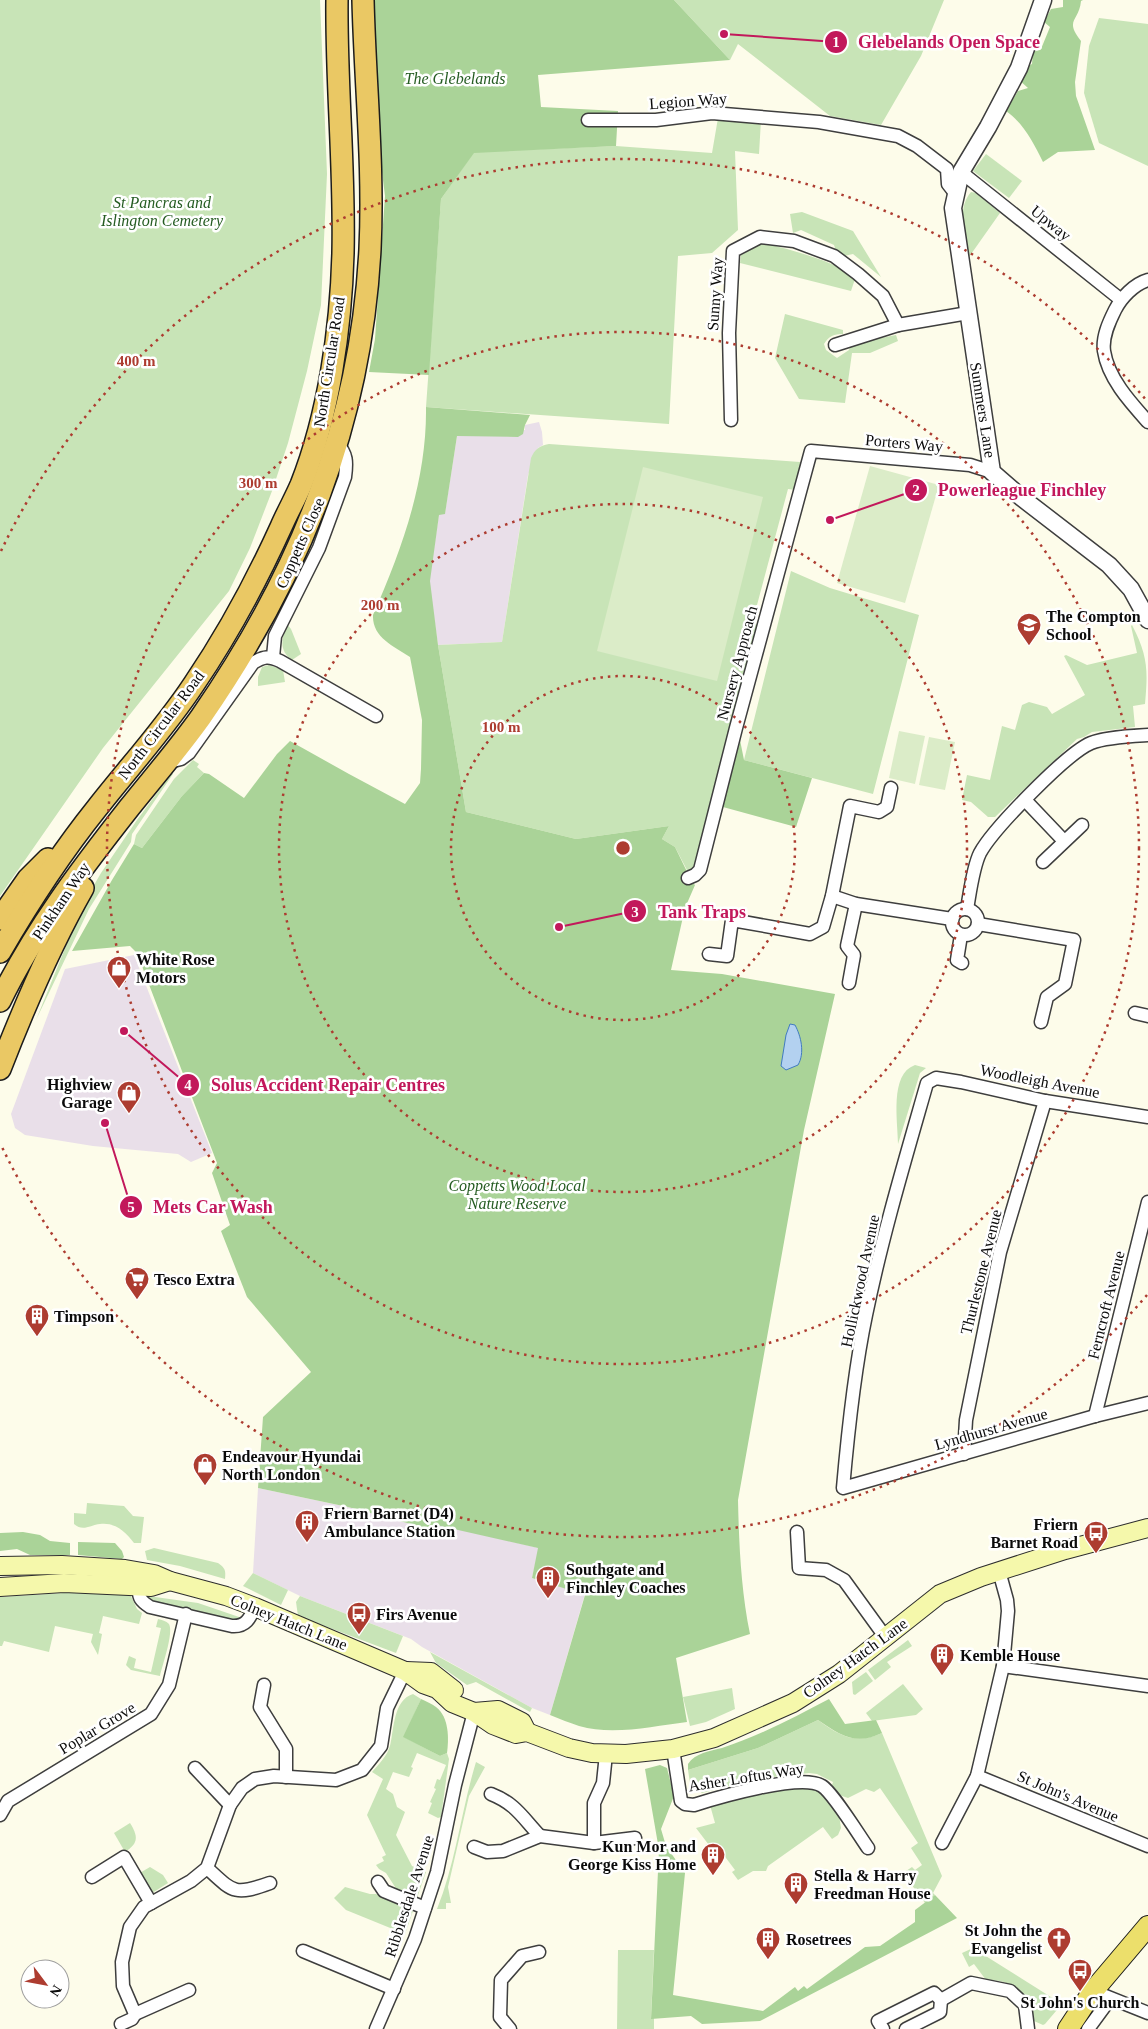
<svg xmlns="http://www.w3.org/2000/svg" width="1148" height="2029" font-family="'Times New Roman',serif">
<style>
.industrial{fill:#e9dfe9}
.green{fill:#c8e4b7}
.forest{fill:#aad398}
.pitch{fill:#dbecc8}
.water{fill:#b3d1f0;stroke:#417bc0}
.lines{fill:none;stroke-linecap:round;stroke-linejoin:round}
.minor-casing{stroke:#3e3e3e;stroke-width:15}
.tertiary-casing{stroke:#3e3e3e;stroke-width:19}
.secondary-casing{stroke:#2d2d2d;stroke-width:20}
.primary-casing{stroke:#1c1c1c;stroke-width:22}
.trunk-casing{stroke:#1c1c1c;stroke-width:24}
.minor{stroke:#fff;stroke-width:12}
.tertiary{stroke:#fff;stroke-width:16}
.secondary{stroke:#f5f8ab;stroke-width:18}
.primary{stroke:#ecdf6b;stroke-width:20}
.trunk{stroke:#eac864;stroke-width:21}
.ring{fill:none;stroke:#ad3c30;stroke-width:2.5;stroke-dasharray:2.5 5}
.labels{text-anchor:middle;dominant-baseline:central;stroke-width:5;stroke-linejoin:round;paint-order:stroke}
.park-label{font-size:16px;font-style:italic;fill:#255c22;stroke:#fff}
.street-label{font-size:16px;fill:#0b0b0b;stroke:#fff}
.poi-label{font-size:16px;font-weight:bold;fill:#0b0b0b;stroke:#fff;text-anchor:start}
.centre{fill:#ad3c30;stroke:#fff;stroke-width:2.5}
.ring-label{font-size:15px;text-anchor:middle;font-weight:bold;fill:#ad3c30;stroke:#fff;stroke-width:5;stroke-linejoin:round;paint-order:stroke}
.leader{fill:none;stroke:#c2185b;stroke-width:2}
.callout-dot{fill:#c2185b;stroke:#fff;stroke-width:2}
.mark-label{font-size:15px;text-anchor:middle;font-weight:bold;fill:#fff}
.callout-label{font-size:18px;text-anchor:middle;font-weight:bold;fill:#c2185b;stroke:#fff;stroke-width:5;stroke-linejoin:round;paint-order:stroke}
</style>
<rect width="100%" height="100%" fill="#fdfcea"/>
<g class="industrial">
<polygon points="539,422 542,432 543,445 538,448 528,475 502,642 438,645 429,581 439,514 445,513 457,436 525,430 525,425"/>
<polygon points="134,955 212,1153 191,1162 178,1154 93,1146 25,1135 15,1128 11,1114 65,969"/>
<polygon points="258,1488 348,1507 433,1530 436,1524 539,1548 532,1578 585,1594 550,1715 532,1708 422,1647 411,1639 300,1596 253,1573"/>
</g>
<g class="green">
<polygon points="0,0 320,0 327,174 321,305 307,371 288,443 272,491 250,548 229,591 103,748 0,896"/>
<polygon points="674,0 944,0 921,56 881,125 830,116 738,44 730,60"/>
<polygon points="1099,18 1148,24 1148,166 1099,143 1084,93 1089,46"/>
<polygon points="718,118 761,120 759,154 735,151 738,230 712,253 678,256 669,424 426,407 441,199 474,152 616,146 712,153"/>
<polygon points="986,154 1022,181 1009,198 973,171"/>
<path d="M971,192L976,193L1000,213L969,257C965,237 956,209 971,192Z"/>
<polygon points="802,212 853,231 881,277 853,254 844,256 836,251 834,245 801,230 793,233 790,214"/>
<path d="M763,243C796,251 826,259 856,276L851,291L740,263L741,255Z"/>
<path d="M785,314L843,330V334C834,334 829,336 824,344L826,350L837,358L849,350L851,344L896,335L898,341L870,353H852L845,403L799,399L775,358Z"/>
<path d="M549,444L800,462L802,466L796,490L788,489L753,620L754,623L763,628L698,865L688,872L675,847L662,839L669,826L576,839L466,812L438,645L502,642L531,458C535,449 539,446 549,444Z"/>
<polygon points="791,571 830,588 919,615 873,794 744,760"/>
<path d="M287,624L291,629L301,654L292,660C278,650 282,638 287,624Z"/>
<path d="M1132,625C1148,656 1148,670 1145,704L1133,706L1135,727L1092,732L1084,737L1077,739L995,817H988L971,802L962,800L967,775L990,780L1002,726L1015,730L1022,705L1029,702L1047,707L1052,714L1085,695L1064,656L1066,655L1087,665L1137,653L1131,626Z"/>
<polygon points="269,665 283,670 285,682 258,686 258,677 262,667"/>
<polygon points="193,760 199,764 197,767 204,773 182,796 142,848 134,844 136,835 174,779"/>
<polygon points="172,773 173,774 132,834 131,842 89,909 36,1020 83,904 101,873 137,820"/>
<path d="M915,1065L926,1068L920,1073L898,1144C898,1122 889,1074 915,1065Z"/>
<path d="M87,1503L124,1506L133,1516L144,1517L141,1543H134C126,1532 115,1522 100,1524C90,1525 83,1532 74,1524V1513L86,1514Z"/>
<path d="M154,1548L218,1563C225,1568 226,1570 225,1579L180,1566L147,1560L145,1551Z"/>
<polygon points="253,1573 288,1590 281,1605 243,1586"/>
<polygon points="64,1593 130,1594 137,1609 142,1613 139,1624 103,1616 99,1633 102,1634 98,1655 91,1642 93,1634 55,1626 49,1652 4,1641 2,1646 0,1646 0,1597"/>
<polygon points="148,1596 198,1603 242,1618 236,1621 153,1601 149,1600"/>
<polygon points="300,1596 403,1636 396,1653 298,1616 296,1602"/>
<path d="M158,1619C162,1620 166,1621 169,1624C174,1633 162,1666 160,1676L131,1670L126,1665L129,1656L136,1659L134,1668L151,1672L161,1628L156,1627Z"/>
<polygon points="908,1640 912,1646 887,1662 891,1667 875,1680 868,1670"/>
<polygon points="430,1652 532,1708 530,1712 476,1682 467,1685 436,1663"/>
<polygon points="866,1672 873,1681 855,1695 853,1694 852,1682"/>
<polygon points="903,1684 923,1709 916,1715 872,1721 866,1713"/>
<polygon points="732,1688 735,1709 706,1722 690,1726 683,1697"/>
<path d="M413,1694L421,1699L404,1737L440,1756L447,1753L449,1759L441,1817L438,1818L428,1813L432,1803L430,1802L436,1789L434,1788L437,1779L440,1780L446,1765L417,1753L411,1767L413,1768L409,1777L393,1772L386,1789L393,1794L397,1807L405,1812L396,1835L412,1866L426,1872L417,1898L397,1890L386,1873L379,1869L376,1865L384,1861L382,1857L386,1855L367,1815L383,1779L372,1772C379,1764 387,1756 390,1746C394,1730 393,1700 413,1694Z"/>
<path d="M818,1720C840,1736 855,1745 882,1733L942,1876L933,1893L935,1895L925,1903L903,1873L912,1867L915,1870L922,1865L911,1848L918,1843L880,1788L874,1792L866,1789L848,1798L839,1795L832,1785L833,1782L817,1774L809,1773L756,1779L702,1793L690,1783L688,1770L758,1748Z"/>
<path d="M476,1762L485,1767L469,1796L448,1887L451,1903H446V1909H437C456,1862 461,1811 476,1762Z"/>
<polygon points="805,1787 820,1790 839,1815 841,1828 838,1835 832,1839 823,1827 768,1866 766,1871 753,1871 738,1880 732,1872 735,1870 720,1850 715,1853 696,1828 715,1823 710,1805 758,1793"/>
<path d="M130,1823C138,1836 139,1843 125,1852L114,1833Z"/>
<polygon points="150,1867 163,1875 168,1883 149,1895 138,1874"/>
<polygon points="345,1887 370,1894 376,1894 414,1908 405,1934 346,1910 334,1898"/>
<path d="M973,1948L1062,2004L1045,2024L1043,2025L1034,2021C1018,1997 1022,1980 986,1980L974,1964L969,1967L962,1953Z"/>
<polygon points="618,1950 654,1950 651,2018 654,2018 654,2029 617,2029"/>
</g>
<g class="forest">
<polygon points="373,0 674,0 730,60 538,75 541,107 618,111 616,146 474,153 441,199 429,375 369,372 375,339 385,196 381,164"/>
<path d="M1063,0H1083L1081,1C1079,22 1064,19 1081,41L1075,82L1076,96L1095,150L1058,152L1043,162C1033,142 1024,124 1006,111L1018,91L1028,88L1019,80L1026,67L1032,64L1033,52L1041,49L1050,27L1044,22L1051,9L1063,7Z"/>
<path d="M426,407L530,415L525,425L523,434L518,437L457,436L445,514L439,515L430,581L438,645L466,812L576,839L669,826L662,839L675,847L692,882L695,885L685,908L671,970L722,974L835,994L804,1130L738,1500C739,1545 741,1590 750,1634L676,1658L687,1722C653,1726 613,1736 579,1726C570,1723 560,1719 550,1715L585,1595L532,1578L538,1548L436,1525L433,1530L348,1507L258,1488L263,1417L311,1372L247,1297L221,1231L230,1225L212,1173L217,1163L137,953L130,946L72,951L112,880L134,844L142,848L182,796L204,773L209,774L244,798L277,754L290,741L349,774L405,804L420,783L421,769L422,720L410,657C393,646 372,637 373,615C402,549 427,480 426,407Z"/>
<polygon points="740,740 744,760 812,778 796,827 723,807"/>
<polygon points="23,1532 40,1535 50,1541 70,1543 70,1555 30,1555 17,1549 0,1551 0,1533"/>
<polygon points="78,1542 115,1543 122,1551 124,1557 122,1559 78,1555"/>
<path d="M421,1699C426,1701 432,1704 436,1707C449,1717 449,1738 447,1753L440,1756L403,1737Z"/>
<path d="M829,1699L845,1724L876,1720L882,1733C855,1746 840,1735 818,1720L758,1748L688,1770V1764C695,1753 710,1751 722,1748C759,1736 795,1717 829,1699Z"/>
<polygon points="660,1765 667,1768 674,1796 661,1829 666,1846 685,1873 673,1995 763,2011 795,1987 798,1991 804,1986 807,1989 865,1947 880,1946 915,1922 915,1910 935,1895 957,1918 760,2021 702,2024 691,2016 651,2019 659,1850 645,1769"/>
</g>
<g class="pitch">
<polygon points="870,466 939,485 905,603 837,583"/>
<polygon points="643,467 763,497 717,681 597,651"/>
<polygon points="899,731 925,736 915,784 889,778"/>
<polygon points="929,737 955,742 945,790 919,785"/>
</g>
<path class="water" d="M790,1024L795,1025C801,1036 805,1053 798,1065L786,1070L781,1066L786,1035Z"/>
<g class="lines">
<defs>
<g id="minor">
<polyline points="588,120 656,120 712,113 819,122 898,136 917,146 947,169 948,184 955,193"/>
<polyline points="961,172 1120,299"/>
<path d="M1148,280C1134,284 1121,298 1115,310C1109,322 1102,337 1104,351C1108,378 1130,402 1148,422"/>
<polyline points="835,345 898,325 968,313"/>
<polyline points="731,420 729,333 733,251 760,237 794,241 834,256 858,274 883,296 898,325"/>
<path d="M273,657L275,636L319,548L345,477C347,462 347,454 337,443"/>
<path d="M169,762L181,759L189,753L253,663C264,656 269,656 280,661L376,716"/>
<polyline points="1025,800 1064,841"/>
<polyline points="1043,862 1082,825"/>
<polyline points="688,878 695,875 700,870 736,728 811,451 970,465 992,472"/>
<polyline points="832,896 856,904 952,919"/>
<circle cx="965" cy="922" r="13"/>
<path d="M967,909C970,892 973,867 980,853C993,829 1067,753 1091,743C1106,737 1131,736 1148,735"/>
<polyline points="978,924 1074,940 1065,984 1047,997 1041,1022"/>
<polyline points="961,935 957,960 962,963"/>
<polyline points="709,954 727,956 732,920 810,934 823,927 832,896 850,806 879,812 887,807 891,788"/>
<polyline points="849,983 854,955 847,946 856,904"/>
<polyline points="1135,1013 1148,1016"/>
<path d="M1148,1117L1045,1101L961,1082L936,1078L927,1083C905,1160 882,1237 866,1315C854,1372 848,1431 843,1488L1095,1416L1148,1403"/>
<polyline points="1095,1416 1148,1202"/>
<polyline points="964,1454 966,1420 1000,1252 1045,1101"/>
<polyline points="797,1532 799,1568 826,1570 844,1580 886,1638"/>
<path d="M139,1587C138,1598 141,1601 150,1607L232,1626C246,1627 250,1618 255,1607"/>
<polyline points="1003,1666 1148,1686"/>
<polyline points="264,1685 260,1707 286,1749 286,1777"/>
<path d="M673,1749L681,1801L685,1804L694,1805C719,1797 801,1773 822,1786C833,1793 859,1835 868,1848"/>
<polyline points="195,1768 230,1805"/>
<polyline points="977,1776 1148,1846"/>
<path d="M491,1794C516,1804 522,1817 540,1836"/>
<polyline points="0,1815 8,1801 151,1714 169,1685 186,1614"/>
<polyline points="594,1843 594,1803 603,1783 606,1754"/>
<polyline points="942,1843 977,1776 1003,1666 1008,1611 1007,1600 999,1571"/>
<polyline points="474,1847 487,1852 503,1851 540,1836 594,1843 635,1838"/>
<path d="M207,1868C233,1892 234,1896 270,1883"/>
<polyline points="92,1877 124,1857 151,1903"/>
<polyline points="378,1882 384,1891 425,1908"/>
<polyline points="303,1951 394,1989"/>
<polyline points="1093,1991 1148,2013"/>
<polyline points="941,2000 971,1983 1010,1991 1025,2005 1028,2029"/>
<polyline points="135,2014 189,1990"/>
<polyline points="121,2024 132,2019 135,2014 123,1986 122,1962 130,1927 144,1907 191,1881 207,1868 230,1805 242,1788 255,1779 274,1776 336,1780 362,1770 381,1746 387,1708 405,1671"/>
<polyline points="376,2029 415,1939 437,1872 455,1785 474,1712"/>
<polyline points="510,2029 500,2017 501,1980 522,1956 539,1952"/>
<polyline points="883,2029 878,2021 934,1993 941,2000"/>
<polyline points="906,2029 940,2012 941,2000"/>
<polyline points="1088,2029 1110,1999"/>
</g>
<polyline id="tertiary" points="1043,0 1019,68 988,127 961,172 953,208 992,472 1022,498 1109,565 1131,589 1148,620"/>
<g id="secondary">
<polyline points="0,1566 62,1565 125,1569 154,1574 170,1581 226,1596 255,1607 405,1671 423,1684 437,1689 452,1703 474,1712 493,1725 516,1734 527,1732 569,1748 592,1753 626,1754 673,1749 714,1738 793,1703 839,1674 940,1594 981,1577 1065,1550 1148,1528"/>
<polyline points="0,1587 64,1583 151,1587 170,1581"/>
<polyline points="406,1671 431,1672 454,1690"/>
<polyline points="474,1712 498,1710 522,1722 527,1732"/>
</g>
<polyline id="primary" points="1068,2029 1093,1991 1148,1926"/>
<g id="trunk">
<polyline points="0,919 28,879 48,859"/>
<path d="M0,952C29,902 61,853 97,808C129,767 165,728 194,684C228,634 256,582 281,527C287,513 295,499 301,485C329,414 341,328 343,253C345,168 336,84 337,0"/>
<path d="M0,1001C34,931 81,869 129,808C153,778 179,748 201,717C300,574 361,424 370,249C374,166 365,83 363,0"/>
<path d="M0,1069C24,1007 50,946 83,888"/>
</g>
</defs>
<use href="#minor" class="minor-casing"/>
<use href="#tertiary" class="tertiary-casing"/>
<use href="#secondary" class="secondary-casing"/>
<use href="#primary" class="primary-casing"/>
<use href="#trunk" class="trunk-casing"/>
<use href="#minor" class="minor"/>
<use href="#tertiary" class="tertiary"/>
<use href="#secondary" class="secondary"/>
<use href="#primary" class="primary"/>
<use href="#trunk" class="trunk"/>
</g>
<g class="ring">
<circle cx="623" cy="848" r="172"/>
<circle cx="623" cy="848" r="344"/>
<circle cx="623" cy="848" r="516"/>
<path d="M1147 1295A689 689 0 0 1 1 1145M1 551A689 689 0 0 1 1147 401"/>
</g>
<defs>
<symbol id="school-pin" viewBox="-11 -11 22 30"><path d="M0 17L-7.5 6A9.5 9.5 0 1 1 7.5 6Z" fill="#ad3c30" stroke="#fff"/><path d="M0-5L7-2L0 1L-7-2ZM-4 1L0 2.5L4 1V4Q0 6-4 4Z" fill="#fff"/></symbol>
<symbol id="shop-pin" viewBox="-11 -11 22 30"><path d="M0 17L-7.5 6A9.5 9.5 0 1 1 7.5 6Z" fill="#ad3c30" stroke="#fff"/><path d="M-5-2.5h2.3a2.7 3.5 0 0 1 5.4 0H5L5.5 6h-11ZM-1.5-2.5h3a1.5 2.3 0 0 0-3 0Z" fill="#fff"/></symbol>
<symbol id="supermarket-pin" viewBox="-11 -11 22 30"><path d="M0 17L-7.5 6A9.5 9.5 0 1 1 7.5 6Z" fill="#ad3c30" stroke="#fff"/><path d="M-6-5.5h2.5l.6 2H6L4.5 2H-2.5L-4.4-4H-6ZM-1.5 3.2a1.3 1.3 0 1 0 .1 0ZM3 3.2a1.3 1.3 0 1 0 .1 0Z" fill="#fff"/></symbol>
<symbol id="building-pin" viewBox="-11 -11 22 30"><path d="M0 17L-7.5 6A9.5 9.5 0 1 1 7.5 6Z" fill="#ad3c30" stroke="#fff"/><path d="M-4-6H4V6H1V3H-1V6H-4ZM-2.5-4.3h1.7v1.8h-1.7ZM.8-4.3h1.7v1.8H.8ZM-2.5-1h1.7V.8h-1.7ZM.8-1h1.7V.8H.8Z" fill="#fff"/></symbol>
<symbol id="bus-pin" viewBox="-11 -11 22 30"><path d="M0 17L-7.5 6A9.5 9.5 0 1 1 7.5 6Z" fill="#ad3c30" stroke="#fff"/><path d="M-5-6H5V4H4V6H2V4H-2V6H-4V4H-5ZM-3.5-4V0h7V-4ZM-3.5 1.2v1.5H-2V1.2ZM2 1.2v1.5H3.5V1.2Z" fill="#fff"/></symbol>
<symbol id="church-pin" viewBox="-11 -11 22 30"><path d="M0 17L-7.5 6A9.5 9.5 0 1 1 7.5 6Z" fill="#ad3c30" stroke="#fff"/><path d="M-1.2-6h2.4v3.5h3.3v2.4h-3.3V6h-2.4V-.1h-3.3v-2.4h3.3Z" fill="#fff"/></symbol>
</defs>
<g fill-rule="evenodd">
<use href="#school-pin" x="1015" y="611" width="28" height="38"/>
<use href="#shop-pin" x="105" y="954" width="28" height="38"/>
<use href="#shop-pin" x="115" y="1079" width="28" height="38"/>
<use href="#supermarket-pin" x="123" y="1265" width="28" height="38"/>
<use href="#building-pin" x="23" y="1302" width="28" height="38"/>
<use href="#shop-pin" x="191" y="1451" width="28" height="38"/>
<use href="#building-pin" x="293" y="1508" width="28" height="38"/>
<use href="#bus-pin" x="1082" y="1519" width="28" height="38"/>
<use href="#building-pin" x="534" y="1564" width="28" height="38"/>
<use href="#bus-pin" x="345" y="1600" width="28" height="38"/>
<use href="#building-pin" x="928" y="1641" width="28" height="38"/>
<use href="#building-pin" x="699" y="1841" width="28" height="38"/>
<use href="#building-pin" x="782" y="1870" width="28" height="38"/>
<use href="#building-pin" x="754" y="1925" width="28" height="38"/>
<use href="#church-pin" x="1045" y="1925" width="28" height="38"/>
<use href="#bus-pin" x="1066" y="1957" width="28" height="38"/>
</g>
<g class="labels">
<g class="park-label">
<text x="455" y="78">The Glebelands</text>
<text x="162" y="202">St Pancras and<tspan x="162" dy="18">Islington Cemetery</tspan></text>
<text x="517" y="1185">Coppetts Wood Local<tspan x="517" dy="18">Nature Reserve</tspan></text>
</g>
<g class="street-label">
<text transform="translate(688 101) rotate(-4)">Legion Way</text>
<text transform="translate(1051 223) rotate(39)">Upway</text>
<text transform="translate(715 294) rotate(-86)">Sunny Way</text>
<text transform="translate(329 362) rotate(-81)">North Circular Road</text>
<text transform="translate(983 410) rotate(81)">Summers Lane</text>
<text transform="translate(904 443) rotate(5)">Porters Way</text>
<text transform="translate(300 543) rotate(-66)">Coppetts Close</text>
<text transform="translate(737 663) rotate(-75)">Nursery Approach</text>
<text transform="translate(161 725) rotate(-53)">North Circular Road</text>
<text transform="translate(61 901) rotate(-56)">Pinkham Way</text>
<text transform="translate(1040 1081) rotate(11)">Woodleigh Avenue</text>
<text transform="translate(981 1272) rotate(-76)">Thurlestone Avenue</text>
<text transform="translate(860 1281) rotate(-78)">Hollickwood Avenue</text>
<text transform="translate(1106 1305) rotate(-76)">Ferncroft Avenue</text>
<text transform="translate(991 1429) rotate(-16)">Lyndhurst Avenue</text>
<text transform="translate(289 1622) rotate(22)">Colney Hatch Lane</text>
<text transform="translate(855 1658) rotate(-36)">Colney Hatch Lane</text>
<text transform="translate(97 1728) rotate(-31)">Poplar Grove</text>
<text transform="translate(746 1777) rotate(-9)">Asher Loftus Way</text>
<text transform="translate(1068 1796) rotate(23)">St John's Avenue</text>
<text transform="translate(409 1896) rotate(-72)">Ribblesdale Avenue</text>
</g>
<g class="poi-label">
<text x="1046" y="616">The Compton<tspan x="1046" dy="18">School</tspan></text>
<text x="136" y="959">White Rose<tspan x="136" dy="18">Motors</tspan></text>
<text x="112" y="1084" text-anchor="end">Highview<tspan x="112" dy="18">Garage</tspan></text>
<text x="154" y="1279">Tesco Extra</text>
<text x="54" y="1316">Timpson</text>
<text x="222" y="1456">Endeavour Hyundai<tspan x="222" dy="18">North London</tspan></text>
<text x="324" y="1513">Friern Barnet (D4)<tspan x="324" dy="18">Ambulance Station</tspan></text>
<text x="1078" y="1524" text-anchor="end">Friern<tspan x="1078" dy="18">Barnet Road</tspan></text>
<text x="566" y="1569">Southgate and<tspan x="566" dy="18">Finchley Coaches</tspan></text>
<text x="376" y="1614">Firs Avenue</text>
<text x="960" y="1655">Kemble House</text>
<text x="696" y="1846" text-anchor="end">Kun Mor and<tspan x="696" dy="18">George Kiss Home</tspan></text>
<text x="814" y="1875">Stella &amp; Harry<tspan x="814" dy="18">Freedman House</tspan></text>
<text x="1042" y="1930" text-anchor="end">St John the<tspan x="1042" dy="18">Evangelist</tspan></text>
<text x="786" y="1939">Rosetrees</text>
<text x="1080" y="2002" text-anchor="middle">St John's Church</text>
</g>
</g>
<circle cx="623" cy="848" r="8" class="centre"/>
<g class="ring-label">
<text x="136" y="366">400 m</text>
<text x="258" y="488">300 m</text>
<text x="380" y="610">200 m</text>
<text x="501" y="732">100 m</text>
</g>
<path class="leader" d="M724 34L836 42M830 520L916 490M559 927L635 911M124 1031L188 1085M105 1123L131 1207"/>
<g class="callout-dot">
<circle cx="724" cy="34" r="5"/>
<circle cx="830" cy="520" r="5"/>
<circle cx="559" cy="927" r="5"/>
<circle cx="124" cy="1031" r="5"/>
<circle cx="105" cy="1123" r="5"/>
<circle cx="836" cy="42" r="12"/>
<circle cx="916" cy="490" r="12"/>
<circle cx="635" cy="911" r="12"/>
<circle cx="188" cy="1085" r="12"/>
<circle cx="131" cy="1207" r="12"/>
</g>
<g class="mark-label">
<text x="836" y="47">1</text>
<text x="916" y="495">2</text>
<text x="635" y="917">3</text>
<text x="188" y="1090">4</text>
<text x="131" y="1212">5</text>
</g>
<g class="callout-label">
<text x="949" y="48">Glebelands Open Space</text>
<text x="1022" y="496">Powerleague Finchley</text>
<text x="702" y="918">Tank Traps</text>
<text x="328" y="1091">Solus Accident Repair Centres</text>
<text x="213" y="1213">Mets Car Wash</text>
</g>
<g transform="translate(45 1984) rotate(122)"><circle r="24" fill="#ffffff" stroke="#9d9d9d"/>
<path d="M0-4L9 19L0 12L-9 19Z" fill="#ad3c30"/>
<text y="-8" font-size="14" font-weight="bold" text-anchor="middle" fill="#0b0b0b">N</text>
</g>
</svg>
